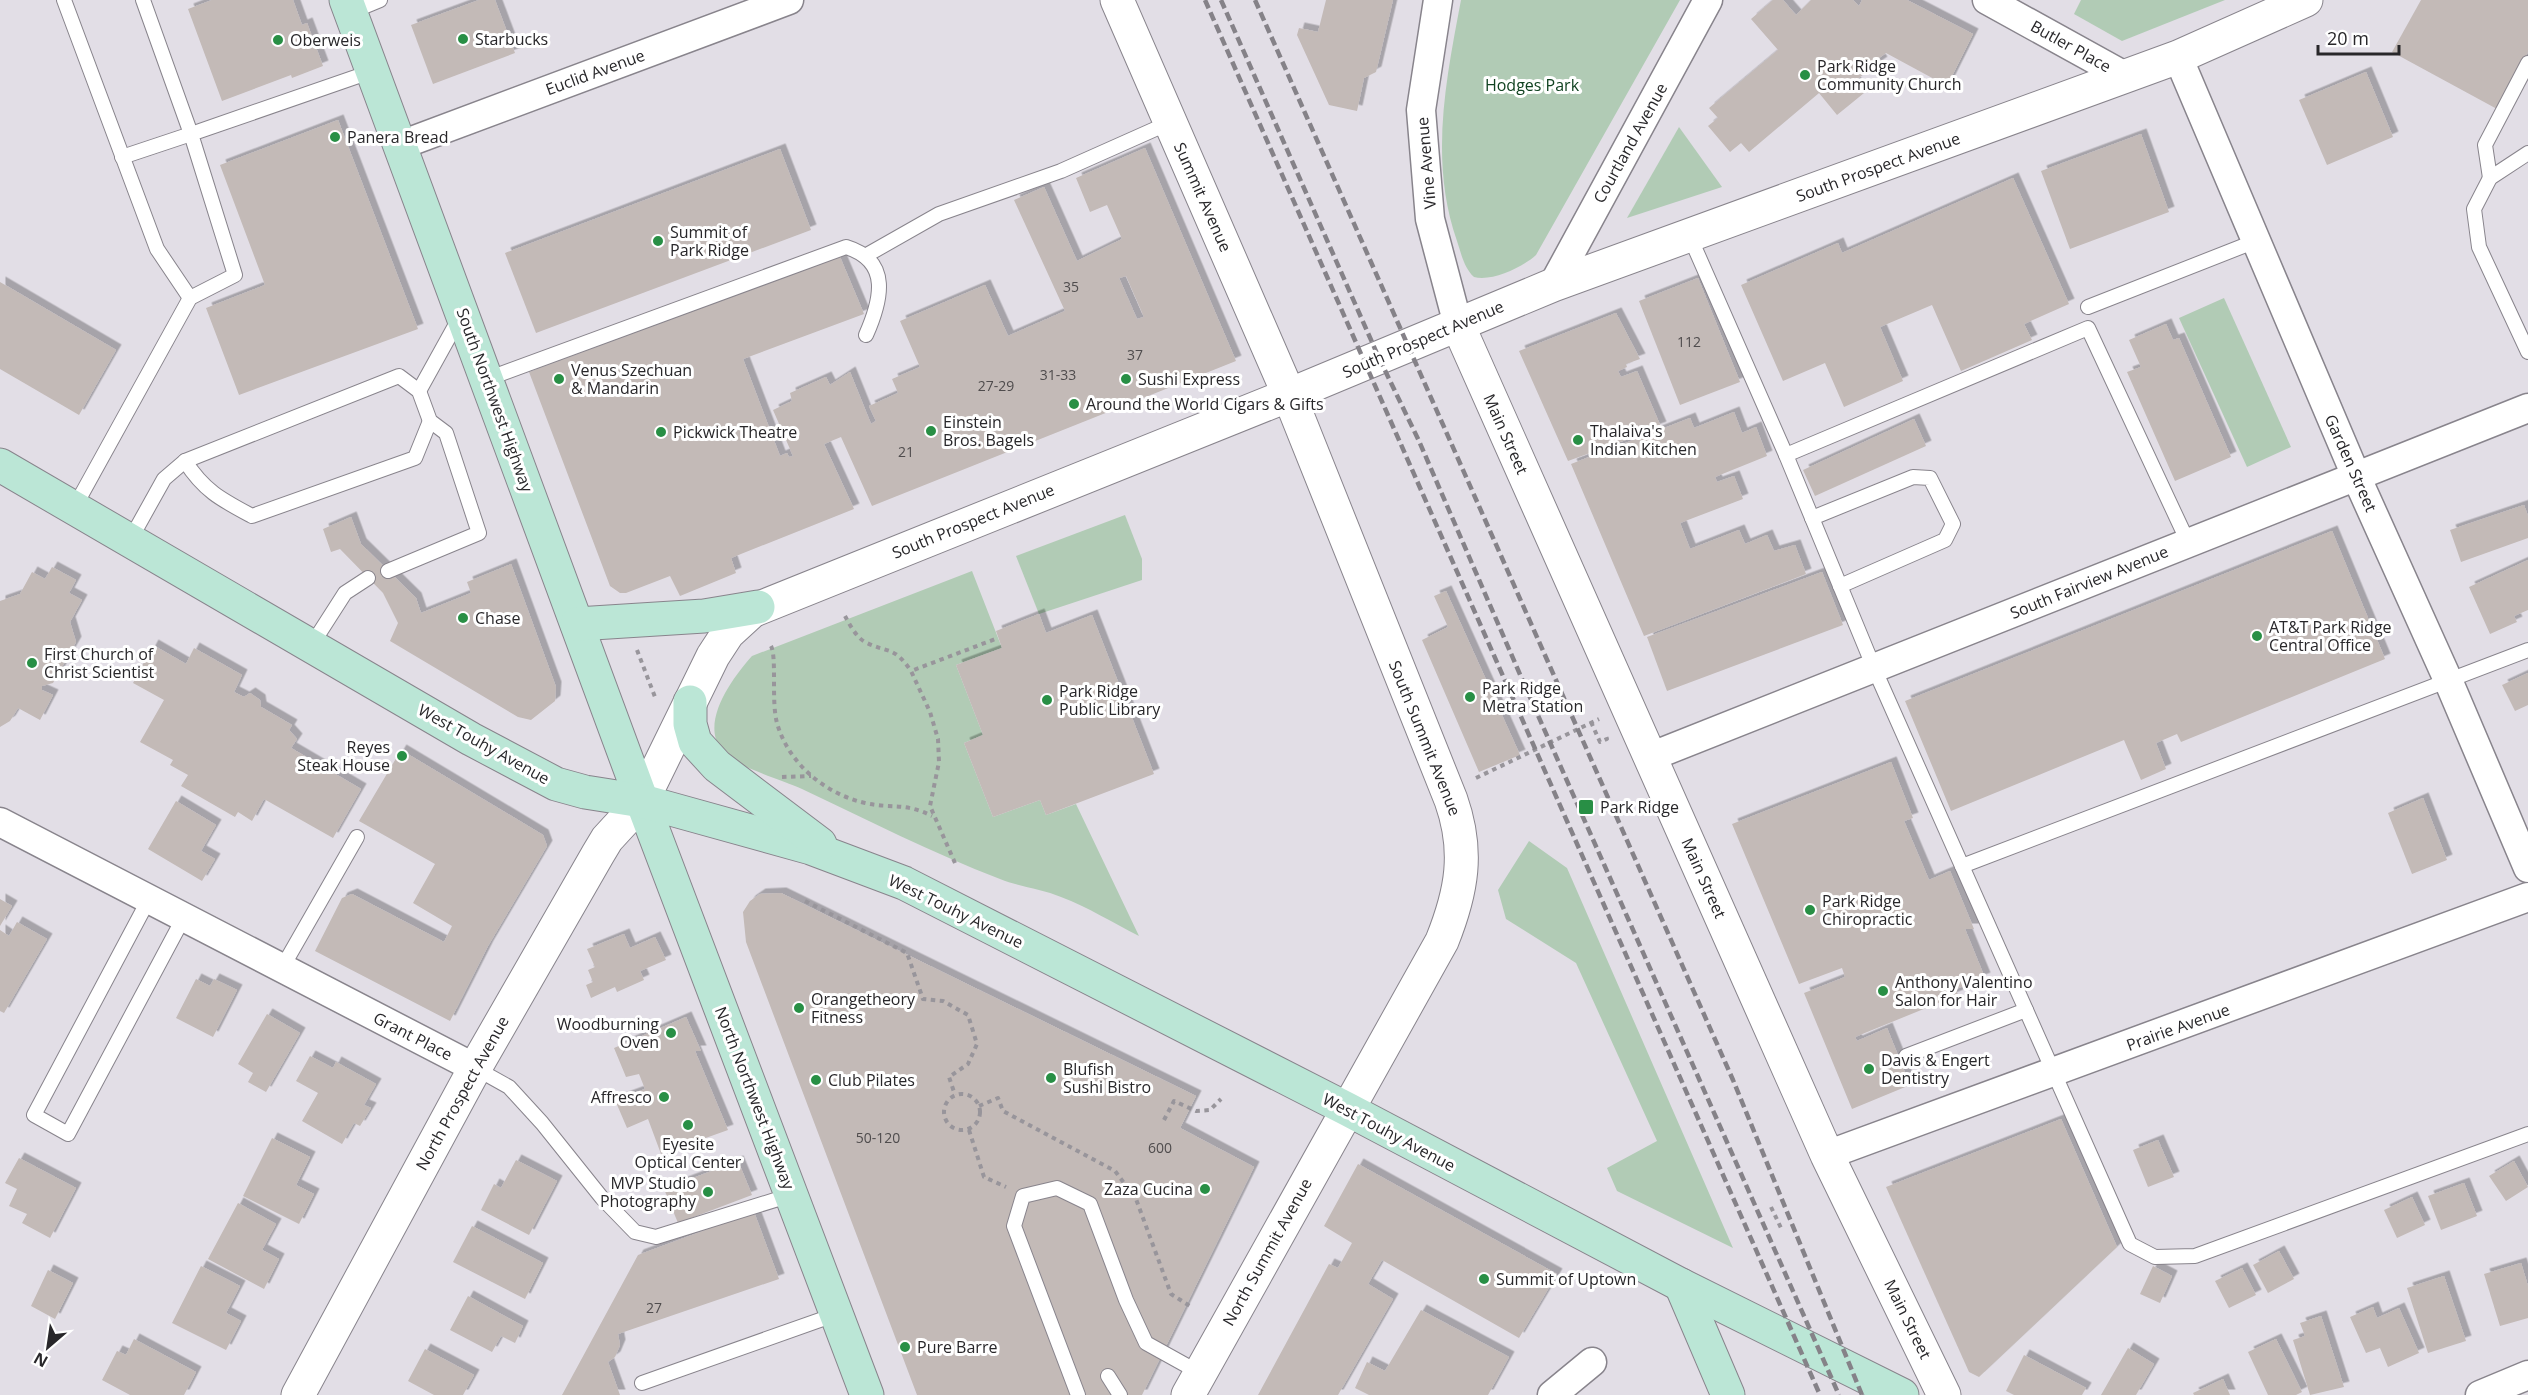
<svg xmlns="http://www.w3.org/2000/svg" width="2528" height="1395" font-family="'Open Sans',sans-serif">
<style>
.green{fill:#b1cbb5}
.building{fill:#c3bab7;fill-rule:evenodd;filter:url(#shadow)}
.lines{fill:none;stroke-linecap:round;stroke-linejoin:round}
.service-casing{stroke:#88848c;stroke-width:16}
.minor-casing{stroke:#88848c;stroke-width:31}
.tertiary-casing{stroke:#88848c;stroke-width:35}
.secondary-casing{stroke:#88848c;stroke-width:35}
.path{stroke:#98959b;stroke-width:4;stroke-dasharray:4.5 4.5;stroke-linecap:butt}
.service{stroke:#fff;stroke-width:14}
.minor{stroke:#fff;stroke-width:28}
.tertiary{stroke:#fff;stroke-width:33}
.secondary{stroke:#bbe6d6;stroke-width:33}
.rail{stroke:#858288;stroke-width:4.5;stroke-dasharray:9 4.5;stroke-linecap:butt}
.poi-dot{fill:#288f45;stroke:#fff;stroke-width:2}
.labels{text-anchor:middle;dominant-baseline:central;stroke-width:6;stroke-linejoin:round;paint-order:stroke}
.number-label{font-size:14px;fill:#4f4c4d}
.poi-label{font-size:16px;fill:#28272a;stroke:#fff;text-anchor:start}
.street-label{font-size:16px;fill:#28272a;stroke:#fff}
.park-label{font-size:16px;fill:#104220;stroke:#fff}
</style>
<defs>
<filter id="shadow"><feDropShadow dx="5.5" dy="-5.5" stdDeviation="0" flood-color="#0004"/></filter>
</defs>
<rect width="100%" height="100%" fill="#e2dee6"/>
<g class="green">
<path d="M1461,0H1680L1536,255C1523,267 1492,282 1474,277C1464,268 1461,253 1457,241C1429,161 1446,80 1461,0Z"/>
<polygon points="2081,0 2225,0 2122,41 2074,14"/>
<polygon points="1679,127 1722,187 1627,218"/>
<polygon points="2224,298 2291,447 2247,467 2179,318"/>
<polygon points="1125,515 1142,559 1142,580 1039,614 1016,556"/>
<path d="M972,571L1002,648L956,665L983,735L964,743L993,817L1040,800L1046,815L1076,804L1139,936C1113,923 1088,907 1061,897C1042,889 1020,887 1000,879C932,853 868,820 802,789C781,779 734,767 721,749C700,721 734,676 752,656Z"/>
<polygon points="1529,841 1567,868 1733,1248 1617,1191 1607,1168 1657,1141 1576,963 1506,919 1498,890"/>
</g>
<g class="building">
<polygon points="212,0 293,0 302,25 307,23 323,66 292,78 291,75 222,101 188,9"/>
<polygon points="479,0 495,0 515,53 433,84 411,25"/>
<polygon points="1326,0 1393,0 1376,72 1364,78 1357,111 1329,105 1297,35 1299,28 1318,32"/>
<polygon points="1773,0 1783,0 1796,15 1811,0 1853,0 1859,6 1862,0 1907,0 1973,34 1947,86 1886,53 1879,58 1882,62 1854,81 1864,93 1837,115 1819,93 1749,152 1741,143 1730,152 1708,126 1718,118 1709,108 1778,50 1751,19"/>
<polygon points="2421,0 2528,0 2528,52 2497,109 2392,52"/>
<polygon points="2366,72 2393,137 2327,165 2299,100"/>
<polygon points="338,120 418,329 239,395 206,308 265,285 220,165"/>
<polygon points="2141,134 2169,212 2070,249 2041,171"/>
<path d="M1145,148L1236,361L872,506L841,437L824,444L854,509L731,558L736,573L680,596L670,576L626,593H620L610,586L529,372L840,257L864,314L743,359L780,456L787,453L789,457L793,456L773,410L792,401L790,393L826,377L830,385L850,372L871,424L876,421L869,406L898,393L892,379L920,367L900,321L985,285L1008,336L1065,311L1014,200L1044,187L1077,261L1122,239L1107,205L1090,212L1076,178ZM1126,276L1144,317L1137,319L1119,278Z"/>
<polygon points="780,149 811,230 536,333 505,253"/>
<polygon points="2013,178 2069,304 2024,324 2032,340 1961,371 1932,305 1880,327 1903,381 1844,407 1825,363 1783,381 1741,285 1838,243 1842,253"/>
<polygon points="1698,278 1740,382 1680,405 1639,301"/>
<polygon points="0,282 116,350 79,415 0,369"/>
<polygon points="1616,313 1640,359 1626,364 1627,367 1618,371 1621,377 1637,371 1661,427 1568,461 1519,351"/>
<polygon points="2166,324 2173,340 2179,338 2231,457 2175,481 2127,372 2141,367 2129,340"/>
<polygon points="1734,412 1742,433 1756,427 1767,456 1715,477 1717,482 1734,476 1743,499 1680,523 1690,549 1739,530 1745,544 1767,535 1774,551 1795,545 1806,574 1644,636 1571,464 1690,418 1694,428"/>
<polygon points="1914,419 1926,446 1815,496 1803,470"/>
<polygon points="2524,505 2528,516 2528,538 2461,562 2450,530"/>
<polygon points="351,517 361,544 416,598 421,613 471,593 467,582 511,564 556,687 555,701 531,720 518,717 390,641 398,623 383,593 340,549 331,552 323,529"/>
<polygon points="2332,531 2385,659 2181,742 2177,734 2156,743 2166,769 2141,780 2124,740 1951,811 1905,701"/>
<polygon points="2528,560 2528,610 2514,616 2517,622 2490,634 2469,587"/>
<polygon points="52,567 76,580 69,593 82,600 70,622 76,642 53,683 42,686 42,690 53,695 40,720 18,708 10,721 0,727 0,601 20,594 32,572 45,579"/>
<polygon points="1822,572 1843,625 1667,691 1647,637"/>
<polygon points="1446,591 1520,755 1479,772 1422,640 1448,627 1434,596"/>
<polygon points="1039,614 1046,633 1092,615 1154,774 1046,815 1040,800 993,817 964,743 983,735 956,665 1002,648 996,631"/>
<polygon points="153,645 186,664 194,648 242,675 234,692 244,697 250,693 260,700 261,707 292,725 289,730 297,739 291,748 361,789 333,838 264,799 252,821 238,812 235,817 181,786 188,775 170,765 173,760 140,742 164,700 133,683"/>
<polygon points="2528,673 2528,705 2515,711 2502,685"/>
<polygon points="401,750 543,835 547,846 488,946 450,1021 315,951 342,898 352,894 444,942 452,926 413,903 435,864 359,821"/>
<polygon points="1891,762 1913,818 1904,821 1929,880 1950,871 1974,929 1965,929 1985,978 1956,989 1958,995 1855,1037 1857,1041 1887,1028 1910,1085 1852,1109 1804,993 1845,977 1842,968 1799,984 1732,824"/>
<polygon points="2423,798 2447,860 2412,874 2388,813"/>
<polygon points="176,801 216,825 201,851 215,859 202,881 148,849"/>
<polygon points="781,893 1196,1096 1180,1128 1254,1167 1142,1395 917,1395 746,942 743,912 750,901 760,894"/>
<polygon points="0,899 12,906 0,926"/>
<polygon points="17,922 47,939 4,1013 0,1011 0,930 9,936"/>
<polygon points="624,934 630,948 655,937 666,960 640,971 644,980 617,992 615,987 591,998 586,985 593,982 588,970 595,967 587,949"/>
<polygon points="196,979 210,986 214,979 237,990 213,1037 176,1018"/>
<polygon points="267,1014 300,1033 266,1092 248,1082 253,1073 238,1064"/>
<polygon points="686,1017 701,1051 695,1051 728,1130 661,1154 648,1119 627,1128 615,1100 645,1089 639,1074 626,1077 614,1048"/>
<polygon points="310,1056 333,1068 336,1062 376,1084 364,1105 371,1108 360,1126 354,1123 342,1144 302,1121 318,1093 296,1081"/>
<polygon points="2061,1119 2117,1247 1979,1377 1969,1372 1886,1187"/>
<polygon points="272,1138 310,1157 296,1185 314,1194 299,1224 243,1196"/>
<polygon points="2158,1140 2174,1177 2148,1187 2133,1150"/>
<polygon points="19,1158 76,1188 50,1238 22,1223 27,1214 9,1206 17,1189 5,1183"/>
<polygon points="516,1160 557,1181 529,1235 481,1210 494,1184 501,1188"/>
<polygon points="738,1161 752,1195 678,1223 664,1189"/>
<polygon points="2514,1161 2528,1187 2506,1201 2489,1176"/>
<polygon points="1358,1164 1557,1274 1519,1338 1382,1260 1368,1284 1393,1299 1338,1395 1258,1395 1329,1264 1338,1268 1352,1243 1324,1226"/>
<polygon points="2464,1183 2477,1216 2441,1230 2428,1196"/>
<polygon points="2412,1197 2425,1225 2397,1238 2384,1210"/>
<polygon points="238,1203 276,1224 262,1250 279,1259 264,1289 208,1259"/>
<polygon points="754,1212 779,1279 618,1334 620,1345 615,1357 608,1362 620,1395 562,1395 638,1255"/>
<polygon points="472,1226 543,1263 525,1299 453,1262"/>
<polygon points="2279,1251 2294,1279 2268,1293 2253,1265"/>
<polygon points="2521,1263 2528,1286 2528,1318 2500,1326 2484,1274"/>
<polygon points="201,1266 240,1286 226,1313 241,1321 226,1350 172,1323"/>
<polygon points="2153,1266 2172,1276 2160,1303 2140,1294"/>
<polygon points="2242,1268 2256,1295 2229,1308 2215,1281"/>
<polygon points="48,1270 73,1283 55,1319 31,1306"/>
<polygon points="2444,1276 2466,1341 2428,1353 2407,1288"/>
<polygon points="468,1296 523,1326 515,1343 501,1336 492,1352 450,1330"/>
<polygon points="2373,1307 2377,1318 2399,1308 2419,1353 2388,1367 2380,1348 2366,1353 2350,1317"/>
<polygon points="1421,1310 1509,1357 1488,1395 1369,1395 1355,1388 1367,1362 1385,1371"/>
<polygon points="2321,1316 2344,1387 2310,1395 2293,1340 2305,1336 2300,1323"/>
<polygon points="134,1339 196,1372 184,1395 130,1395 102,1380 117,1351 126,1355"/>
<polygon points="2276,1339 2302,1392 2296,1395 2268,1395 2248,1352"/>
<polygon points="2128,1348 2154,1364 2136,1395 2101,1395"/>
<polygon points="425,1349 474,1375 463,1395 434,1395 408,1381"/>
<polygon points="2024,1355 2086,1388 2082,1395 2014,1395 2006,1391"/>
<polygon points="2223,1379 2230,1395 2194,1395 2193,1393"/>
</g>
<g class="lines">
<defs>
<g id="service">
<polyline points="64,0 157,249 190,298"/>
<polyline points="351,12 380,0"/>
<polyline points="2528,153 2490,178 2474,209 2479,247 2528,352"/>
<polyline points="122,157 191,134 143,0"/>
<polyline points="2490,178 2485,145 2528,63"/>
<polyline points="1690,237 1786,455 1874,668 2130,1244 2155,1257 2195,1256 2528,1134"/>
<polyline points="865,256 939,214 1061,171 1171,122"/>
<polyline points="2088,307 2256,241"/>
<path d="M487,379L846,247C892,261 881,301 866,335"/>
<polyline points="419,391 460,317"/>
<polyline points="1786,455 2088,328 2188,542"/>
<path d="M185,461C204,491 222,500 252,516L415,458L430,421"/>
<polyline points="74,508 190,298 235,275 191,134 373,71"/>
<polyline points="1812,518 1913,477 1930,478 1953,524 1945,540 1840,586"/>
<polyline points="130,540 164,479 185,461 399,376 419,391 430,421 446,433 479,533 388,571"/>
<polyline points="311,646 345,593 368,578"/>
<polyline points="1962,866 2528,650"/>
<polyline points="149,899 34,1115 68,1134 184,917"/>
<polyline points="282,968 357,837"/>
<polyline points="1906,1056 2026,1010"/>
<polyline points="475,1068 509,1087 542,1123 602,1198 635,1232 656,1237 791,1195"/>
<polyline points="1108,1376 1120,1395"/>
<polyline points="642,1383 837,1314"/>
<polyline points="1078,1395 1014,1226 1023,1196 1057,1188 1090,1204 1126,1300 1146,1343 1200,1373"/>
</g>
<g id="minor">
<polyline points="1438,0 1421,110 1430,219 1458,325"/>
<polyline points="1987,0 2123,75"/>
<polyline points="2178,57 2356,476 2448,680 2528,868"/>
<polyline points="401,145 789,0"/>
<polyline points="1553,285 1708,0"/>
<polyline points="1650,757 2528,408"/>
<polyline points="0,822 475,1068"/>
<polyline points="1827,1155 2528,897"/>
<polyline points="1552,1395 1592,1362"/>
<polyline points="2480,1395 2528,1375"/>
</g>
<g id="tertiary">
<path d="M1117,0L1289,395L1451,800C1469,851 1462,891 1442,941L1188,1395"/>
<polyline points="1458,325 1827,1155 1944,1395"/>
<polyline points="298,1395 475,1068 598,854 607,839 642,801 713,656 728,633 752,611 1289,395 1553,285 2178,57 2306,0"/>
</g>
<g id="secondary">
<polyline points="346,0 642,801 867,1395"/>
<polyline points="0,465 471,739 556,784 585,792 642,801 811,848 904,883 1347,1109 1681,1285 1902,1395"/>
<polyline points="577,624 704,616 758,607"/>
<polyline points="690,702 690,724 695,742 717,766 820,844"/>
<polyline points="1681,1285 1728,1395"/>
</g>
</defs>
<use href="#service" class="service-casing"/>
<use href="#minor" class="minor-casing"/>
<use href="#tertiary" class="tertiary-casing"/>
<use href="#secondary" class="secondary-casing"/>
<g class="path">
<path d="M845,616C850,625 856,637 865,642C889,654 893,645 911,671"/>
<path d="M771,646C777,658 771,701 777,723C788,763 825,794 865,803C892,809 904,802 932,816"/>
<polyline points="637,650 655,697"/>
<polyline points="1591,722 1600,742 1607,739 1606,736"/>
<polyline points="782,777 811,776"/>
<polyline points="1476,778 1599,719"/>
<polyline points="955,863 930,806 939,762 938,739 930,712 911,671 998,638"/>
<polyline points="805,901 907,953 923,999 943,1001 968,1015 977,1044 968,1064 949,1077 955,1095"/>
<circle cx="962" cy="1112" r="18"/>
<polyline points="979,1106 998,1098 1003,1111 1115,1171 1136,1199 1171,1294 1193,1308"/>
<polyline points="1164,1120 1174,1101 1196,1111 1210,1110 1221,1099"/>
<polyline points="969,1130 984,1177 1006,1187"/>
<polyline points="1771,1207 1782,1230"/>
</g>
<use href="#service" class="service"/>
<use href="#minor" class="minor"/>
<use href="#tertiary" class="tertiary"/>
<use href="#secondary" class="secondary"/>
<g class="rail">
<polyline points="1205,0 1820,1395"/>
<polyline points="1221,0 1379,358 1419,441 1525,686 1839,1395"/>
<polyline points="1255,0 1733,1080 1862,1395"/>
</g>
</g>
<g class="poi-dot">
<circle cx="463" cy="39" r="6"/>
<circle cx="278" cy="40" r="6"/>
<circle cx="1805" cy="75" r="6"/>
<circle cx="335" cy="137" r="6"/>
<circle cx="658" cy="241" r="6"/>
<circle cx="559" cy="379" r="6"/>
<circle cx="1126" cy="379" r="6"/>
<circle cx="1074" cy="404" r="6"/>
<circle cx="931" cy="431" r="6"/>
<circle cx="661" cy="432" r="6"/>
<circle cx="1578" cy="440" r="6"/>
<circle cx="463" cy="618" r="6"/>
<circle cx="2257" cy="636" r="6"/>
<circle cx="32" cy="663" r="6"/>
<circle cx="1470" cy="697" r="6"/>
<circle cx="1047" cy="700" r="6"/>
<circle cx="402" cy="756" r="6"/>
<rect x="1578" y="799" width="16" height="16" rx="3"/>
<circle cx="1810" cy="910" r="6"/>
<circle cx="1883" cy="991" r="6"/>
<circle cx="799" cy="1008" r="6"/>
<circle cx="671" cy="1033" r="6"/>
<circle cx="1869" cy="1069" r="6"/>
<circle cx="1051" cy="1078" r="6"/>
<circle cx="816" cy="1080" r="6"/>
<circle cx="664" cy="1097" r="6"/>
<circle cx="688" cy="1125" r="6"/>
<circle cx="1205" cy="1189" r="6"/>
<circle cx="708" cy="1192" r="6"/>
<circle cx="1484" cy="1279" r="6"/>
<circle cx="905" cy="1347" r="6"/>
</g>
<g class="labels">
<g class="number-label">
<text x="1071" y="286">35</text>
<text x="1689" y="341">112</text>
<text x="1135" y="354">37</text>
<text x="1058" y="374">31-33</text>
<text x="996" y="385">27-29</text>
<text x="906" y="451">21</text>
<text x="878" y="1137">50-120</text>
<text x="1160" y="1147">600</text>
<text x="654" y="1307">27</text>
</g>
<g class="poi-label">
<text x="475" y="39">Starbucks</text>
<text x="290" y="40">Oberweis</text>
<text x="1817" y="66">Park Ridge<tspan x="1817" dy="18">Community Church</tspan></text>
<text x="347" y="137">Panera Bread</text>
<text x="670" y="232">Summit of<tspan x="670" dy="18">Park Ridge</tspan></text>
<text x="571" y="370">Venus Szechuan<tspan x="571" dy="18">&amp; Mandarin</tspan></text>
<text x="1138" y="379">Sushi Express</text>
<text x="1086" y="404">Around the World Cigars &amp; Gifts</text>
<text x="943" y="422">Einstein<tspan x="943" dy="18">Bros. Bagels</tspan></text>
<text x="1590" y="431">Thalaiva's<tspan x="1590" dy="18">Indian Kitchen</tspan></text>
<text x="673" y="432">Pickwick Theatre</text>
<text x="475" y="618">Chase</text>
<text x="2269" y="627">AT&amp;T Park Ridge<tspan x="2269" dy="18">Central Office</tspan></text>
<text x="44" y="654">First Church of<tspan x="44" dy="18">Christ Scientist</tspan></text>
<text x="1482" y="688">Park Ridge<tspan x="1482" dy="18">Metra Station</tspan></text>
<text x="1059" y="691">Park Ridge<tspan x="1059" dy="18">Public Library</tspan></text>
<text x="390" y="747" text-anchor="end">Reyes<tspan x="390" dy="18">Steak House</tspan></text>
<text x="1600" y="807">Park Ridge</text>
<text x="1822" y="901">Park Ridge<tspan x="1822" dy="18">Chiropractic</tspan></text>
<text x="1895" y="982">Anthony Valentino<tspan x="1895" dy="18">Salon for Hair</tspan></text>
<text x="811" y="999">Orangetheory<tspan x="811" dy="18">Fitness</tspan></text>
<text x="659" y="1024" text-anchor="end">Woodburning<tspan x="659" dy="18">Oven</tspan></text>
<text x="1881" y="1060">Davis &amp; Engert<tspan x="1881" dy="18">Dentistry</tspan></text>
<text x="1063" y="1069">Blufish<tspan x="1063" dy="18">Sushi Bistro</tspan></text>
<text x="828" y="1080">Club Pilates</text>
<text x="652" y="1097" text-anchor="end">Affresco</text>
<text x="688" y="1144" text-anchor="middle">Eyesite<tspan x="688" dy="18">Optical Center</tspan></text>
<text x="696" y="1183" text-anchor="end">MVP Studio<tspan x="696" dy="18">Photography</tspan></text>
<text x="1193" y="1189" text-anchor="end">Zaza Cucina</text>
<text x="1496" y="1279">Summit of Uptown</text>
<text x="917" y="1347">Pure Barre</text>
</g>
<g class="street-label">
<text transform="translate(2071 46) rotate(29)">Butler Place</text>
<text transform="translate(595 72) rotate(-20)">Euclid Avenue</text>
<text transform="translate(1630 143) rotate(-61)">Courtland Avenue</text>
<text transform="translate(1426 163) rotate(-95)">Vine Avenue</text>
<text transform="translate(1878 167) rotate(-20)">South Prospect Avenue</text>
<text transform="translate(1203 197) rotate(66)">Summit Avenue</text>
<text transform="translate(1423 339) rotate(-23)">South Prospect Avenue</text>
<text transform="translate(495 400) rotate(70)">South Northwest Highway</text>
<text transform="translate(1506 434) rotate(66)">Main Street</text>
<text transform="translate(2351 463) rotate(66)">Garden Street</text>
<text transform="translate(973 521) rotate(-22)">South Prospect Avenue</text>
<text transform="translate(2089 582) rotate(-22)">South Fairview Avenue</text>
<text transform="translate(1425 738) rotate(68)">South Summit Avenue</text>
<text transform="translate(484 744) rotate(29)">West Touhy Avenue</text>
<text transform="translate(1704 878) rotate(66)">Main Street</text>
<text transform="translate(956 911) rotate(26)">West Touhy Avenue</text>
<text transform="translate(2178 1027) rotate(-20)">Prairie Avenue</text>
<text transform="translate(413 1036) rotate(27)">Grant Place</text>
<text transform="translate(462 1093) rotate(-61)">North Prospect Avenue</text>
<text transform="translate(755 1098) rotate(69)">North Northwest Highway</text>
<text transform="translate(1389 1132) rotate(28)">West Touhy Avenue</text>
<text transform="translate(1267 1252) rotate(-61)">North Summit Avenue</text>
<text transform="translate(1908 1319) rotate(64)">Main Street</text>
</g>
<g class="park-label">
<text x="1532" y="85">Hodges Park</text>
</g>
</g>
<g transform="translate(48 1347) rotate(209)" stroke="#ffffff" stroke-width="4.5" paint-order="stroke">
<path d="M0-4.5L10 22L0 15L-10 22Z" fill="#28272a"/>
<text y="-9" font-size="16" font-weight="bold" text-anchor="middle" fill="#28272a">N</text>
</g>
<path d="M2318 45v9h81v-9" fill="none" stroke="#28272a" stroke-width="3"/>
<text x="2327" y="45" font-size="18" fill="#28272a" stroke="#ffffff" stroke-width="4.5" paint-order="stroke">20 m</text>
</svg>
